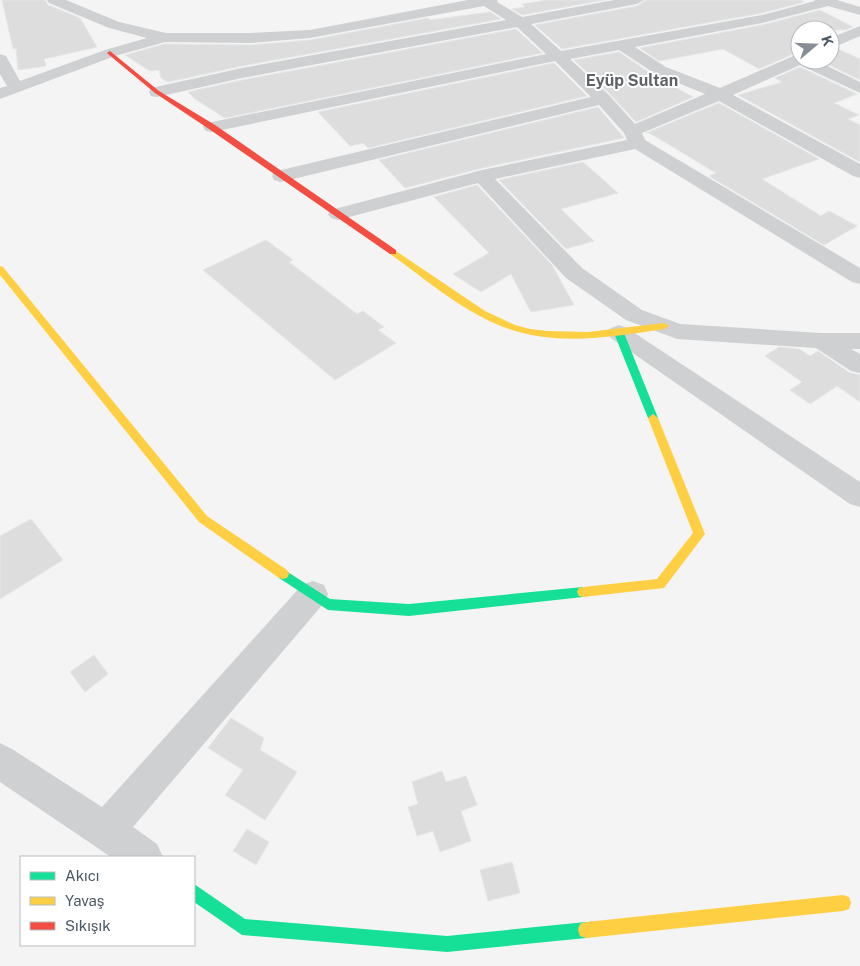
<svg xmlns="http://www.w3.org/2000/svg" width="860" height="966" font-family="'Public Sans',sans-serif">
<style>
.building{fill:#ddddde;stroke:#e5e6e7}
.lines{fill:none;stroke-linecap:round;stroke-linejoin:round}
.street{fill:#ced0d2;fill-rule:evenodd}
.fast{fill:#16e098;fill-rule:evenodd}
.slow{fill:#ffcf43;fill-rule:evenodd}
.jam{fill:#f24e42;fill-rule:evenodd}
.labels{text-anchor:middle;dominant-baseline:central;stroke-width:4;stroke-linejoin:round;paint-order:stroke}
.far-district-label{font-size:16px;font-weight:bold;fill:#5f6368;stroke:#fff}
</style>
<rect width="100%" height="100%" fill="#f4f4f4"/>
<g class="building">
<polygon points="2,0 45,0 48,5 80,18 97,47 44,59 46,66 18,70 16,48 13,49"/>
<polygon points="547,0 604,0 522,15 512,9 525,7 522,4"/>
<polygon points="646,0 801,0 804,2 762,13 562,49 535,25 637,6"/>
<polygon points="820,10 853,27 845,30 797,30 800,31 800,51 759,69 723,49 659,61 640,48 762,25"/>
<polygon points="490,12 501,19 242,66 168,82 161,78 159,70 150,71 125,55 165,44 251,45 310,40 428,18 430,20"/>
<polygon points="516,29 542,53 225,118 195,99 188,92 242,80"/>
<polygon points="836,48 860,59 860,80 819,60 830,60 830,51"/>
<polygon points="619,52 653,75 693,97 636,122 610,94 574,60"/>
<polygon points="554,63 587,96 368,148 363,143 350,146 318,112"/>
<polygon points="800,67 857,94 834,103 859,115 848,119 860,125 860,162 738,95 782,82 775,78"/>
<polygon points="719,103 819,159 762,179 821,216 829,211 857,226 824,245 709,176 716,173 658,138 649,133 646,133"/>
<polygon points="598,107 624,138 482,168 405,188 379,160"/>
<polygon points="583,162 618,193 561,209 594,241 566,249 499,180"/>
<polygon points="477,185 552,265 574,305 531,312 511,274 481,292 453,274 489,253 434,197"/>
<polygon points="266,240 293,260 289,262 357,314 363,311 384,327 378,330 396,343 335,380 203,270"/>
<polygon points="779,347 799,349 810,356 818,351 850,373 860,375 860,402 837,386 810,404 790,390 802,382 765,356"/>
<polygon points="31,519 63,560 0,599 0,536"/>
<polygon points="94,655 108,674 85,692 70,672"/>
<polygon points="231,718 264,738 260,750 297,772 265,820 225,795 243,770 208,748"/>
<polygon points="442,771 446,782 466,776 477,805 461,811 471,841 440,852 433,831 417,836 408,807 418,804 412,782"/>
<polygon points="247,829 269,842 256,865 233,851"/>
<polygon points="512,862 520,893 488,901 480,870"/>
</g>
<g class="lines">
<g class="street">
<path d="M47,0H66L119,22L166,33H251L310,30L468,0H498L497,2L522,17L614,0H644L637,4L531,24L561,51L762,15L815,1L814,0H837L860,7V15L828,6L762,23L635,47L666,67L720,88L800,53V60H815L860,82V93L800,65L733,95L860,164V178L853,176L719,101L642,133L645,140L860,268V284L852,282L635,149L495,179L582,268L642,310L680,324L821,333H860V349H851L860,354V373L851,371L816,348L677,339L626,320L566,278L478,183L338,220L331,218L328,214L331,210L482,170L627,140L624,133L599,105L281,182L274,180L272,176L274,172L281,170L591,97L555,61L212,132L206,131L203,127L206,123L212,122L546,54L517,27L242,78L157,97L151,96L149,92L151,88L242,68L506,20L484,6L310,38L251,43L165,42L115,56L0,99V88L7,86L0,74V54L6,56L20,81L105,50L147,38L109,28L49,3ZM619,50L654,73L705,94L635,124L609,95L570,59Z"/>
<polygon points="860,26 860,36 830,49 830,38"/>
<polygon points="619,325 627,328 860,482 860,507 850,504 611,338 607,333 611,328"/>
<polygon points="313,581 324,585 328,594 324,603 133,827 157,844 163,857 111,857 0,782 0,743 12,749 102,807 302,585"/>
</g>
<g class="fast">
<polygon points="619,330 624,333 658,418 657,421 653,422 648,418 614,333"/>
<polygon points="283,569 330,599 409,604 583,587 587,588 589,592 587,596 583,597 409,616 328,610 279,578 277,574 279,570"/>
<polygon points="194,884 245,919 447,936 586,922 592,924 594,930 592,936 586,938 447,952 242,935 194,902"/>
</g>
<g class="slow">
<path d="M393,249L485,311L515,325L530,329L548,331L588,332L664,323L669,326L664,329C613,337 559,346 509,329C465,314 427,280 390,254L389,252Z"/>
<polygon points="0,266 3,267 207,516 287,570 289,574 287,578 283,579 279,578 199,522 0,275"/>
<polygon points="653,414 658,418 705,534 664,588 583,597 579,596 577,592 579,588 583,587 657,579 693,533 648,418"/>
<polygon points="843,895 849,897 851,903 849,909 843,911 586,938 580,936 578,930 580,924 586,922"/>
</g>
<polygon class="jam" points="110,51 159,91 215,125 396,250 396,254 390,254 209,129 155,93 108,54 107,53"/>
</g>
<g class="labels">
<g class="far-district-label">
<text x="632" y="80">Eyüp Sultan</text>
</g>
</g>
<rect x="20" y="856" width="175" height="90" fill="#ffffff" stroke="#b7bbc0"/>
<rect x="30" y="872" width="25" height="8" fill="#16e098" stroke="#b7bbc0"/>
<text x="65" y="881" font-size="15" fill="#4a5661">Akıcı</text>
<rect x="30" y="897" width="25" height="8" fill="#ffcf43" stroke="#b7bbc0"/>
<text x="65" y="906" font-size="15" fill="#4a5661">Yavaş</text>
<rect x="30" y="922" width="25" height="8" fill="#f24e42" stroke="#b7bbc0"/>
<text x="65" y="931" font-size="15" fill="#4a5661">Sıkışık</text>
<g transform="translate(815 45) rotate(71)"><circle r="24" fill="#ffffff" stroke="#b7bbc0"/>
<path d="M0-4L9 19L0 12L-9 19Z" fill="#868d94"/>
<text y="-8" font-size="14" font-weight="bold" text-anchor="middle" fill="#4a5661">K</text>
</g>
</svg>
